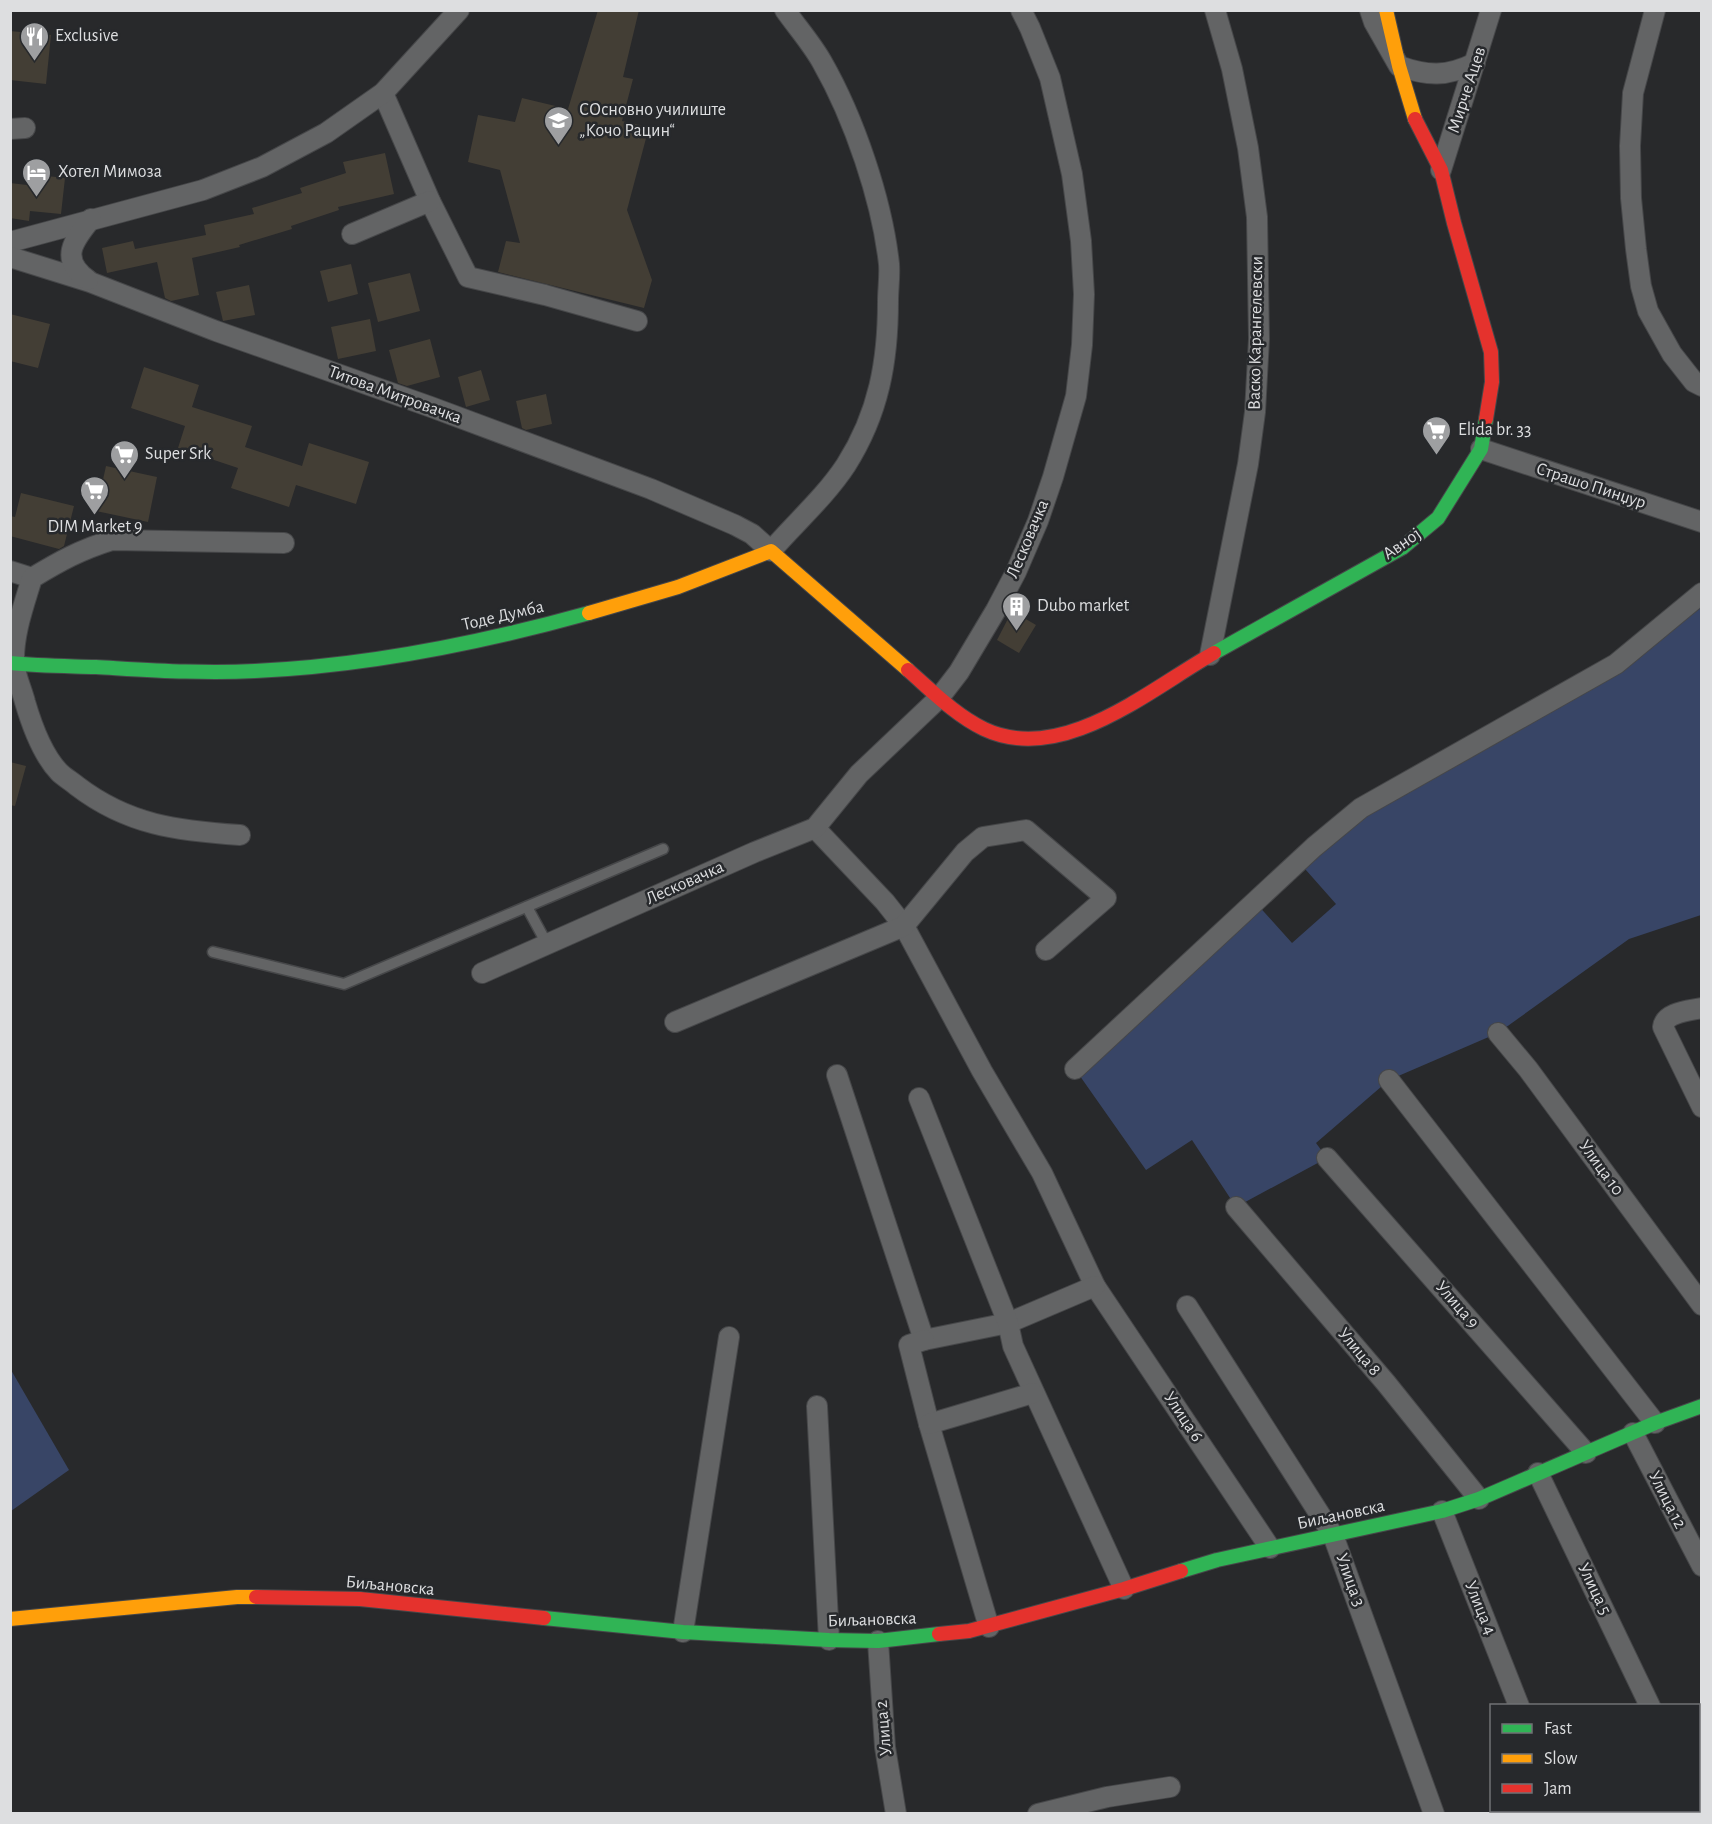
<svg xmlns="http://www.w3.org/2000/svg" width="1712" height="1824" font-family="'Alegreya Sans',sans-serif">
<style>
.green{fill:#384566}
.building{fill:#433e35}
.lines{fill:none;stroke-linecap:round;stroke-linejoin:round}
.lane-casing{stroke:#464749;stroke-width:13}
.street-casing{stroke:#464749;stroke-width:22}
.fast-casing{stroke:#464749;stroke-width:16}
.slow-casing{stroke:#464749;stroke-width:16}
.jam-casing{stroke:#464749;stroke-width:16}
.lane{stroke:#636465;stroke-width:10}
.street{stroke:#636465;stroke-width:20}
.fast{stroke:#30b455;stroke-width:14}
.slow{stroke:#ff9f0a;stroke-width:14}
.jam{stroke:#e5322d;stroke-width:14}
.labels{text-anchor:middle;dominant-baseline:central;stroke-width:5;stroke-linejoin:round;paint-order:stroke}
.poi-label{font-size:18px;fill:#dddee0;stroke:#27292c;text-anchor:start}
.street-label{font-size:18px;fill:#dddee0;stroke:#27292c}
</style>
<rect width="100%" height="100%" fill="#28292b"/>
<g class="green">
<polygon points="1701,608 1701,915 1629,939 1498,1033 1389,1080 1316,1143 1327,1158 1236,1207 1192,1140 1146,1170 1075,1069 1255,902 1292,943 1336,904 1298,861 1362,807 1615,669"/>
<polygon points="11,1370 69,1470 11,1511 10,1511"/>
</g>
<g class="building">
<polygon points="598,10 639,10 623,77 633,79 622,121 649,127 627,210 652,280 644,308 498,272 506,241 520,243 500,170 468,162 478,115 515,122 522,98 568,109"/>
<polygon points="10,31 51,35 46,84 10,80"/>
<polygon points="385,153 394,194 338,207 339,210 291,226 292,229 239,245 240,247 192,258 199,295 171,301 165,298 157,262 107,273 102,248 133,241 135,249 206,235 204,225 254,214 252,208 302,193 300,188 346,173 343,162"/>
<polygon points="28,174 65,178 61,214 30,211 29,221 10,218 10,183 27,185"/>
<polygon points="351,264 358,294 328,302 320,271"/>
<polygon points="410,273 420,311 378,322 368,283"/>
<polygon points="249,285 255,315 223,321 216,292"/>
<polygon points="10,314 50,324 38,368 10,361"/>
<polygon points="370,319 376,351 338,359 331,327"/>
<polygon points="430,339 440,377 407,386 398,383 389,350"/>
<polygon points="144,367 199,385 192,407 252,426 245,447 302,466 309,443 369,462 356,504 296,485 289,507 231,488 238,468 178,448 185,426 131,408"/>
<polygon points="481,370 490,400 466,407 458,377"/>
<polygon points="546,394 552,424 526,430 522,428 516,401"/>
<polygon points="106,466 157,477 148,522 96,511"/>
<polygon points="21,493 74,506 64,546 59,549 10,536 10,516 15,517"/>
<polygon points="1012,611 1036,625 1019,653 997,640"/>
<polygon points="10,762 26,766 15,806 10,805"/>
</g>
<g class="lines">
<defs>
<g id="lane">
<polyline points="527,907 547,944"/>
<polyline points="213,952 344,984 663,849"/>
</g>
<g id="street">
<path d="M1370,10L1374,22L1399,66C1427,76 1447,77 1475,63"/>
<polyline points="1655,10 1633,93 1630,146 1631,198 1636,249 1641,286 1648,311 1672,354 1694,382 1702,386"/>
<polyline points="383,93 430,201 468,277 545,295 637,321"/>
<polyline points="10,129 25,128"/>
<polyline points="1441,170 1491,10"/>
<polyline points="352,234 430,201"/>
<polyline points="10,242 203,190 262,167 326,133 383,93 459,10"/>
<path d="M10,257L90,282L216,331L431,407L651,489L735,525L752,534L771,551C795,523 825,497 846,465C879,413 888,361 888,301C888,289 890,276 889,264C882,200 854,118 822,62C812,44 797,27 785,10"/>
<path d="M88,280C59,259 73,241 91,219"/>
<polyline points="1481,449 1702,522"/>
<polyline points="10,571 32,578"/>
<polyline points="1210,655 1248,464 1255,412 1259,339 1257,217 1248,148 1232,69 1215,10"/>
<polyline points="815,828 885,902 904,926 982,1071 1042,1173 1095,1286 1270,1548"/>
<path d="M240,835C178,831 128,825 77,786C71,781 64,777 59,772C42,754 32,726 25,702C22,690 15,675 14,663C13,634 24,605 32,578C60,561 80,550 112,540L284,543"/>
<polyline points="482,973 755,852 815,828 859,774 939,698 959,672 996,610 1016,572 1038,521 1053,477 1076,396 1082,345 1084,294 1081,241 1072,174 1050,78 1030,28 1021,10"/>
<path d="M1702,1008C1688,1011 1665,1012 1663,1027L1702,1107"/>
<polyline points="675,1022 904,926 965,852 983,837 1026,830 1106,898 1046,950"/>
<polyline points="1498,1033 1528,1069 1702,1305"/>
<polyline points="1075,1069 1314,847 1361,808 1616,664 1702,593"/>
<polyline points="837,1075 924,1340 1008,1323 1095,1286"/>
<polyline points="1389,1080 1655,1423"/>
<polyline points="919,1098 1008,1323 1013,1346 1124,1589"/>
<polyline points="1327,1158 1586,1453"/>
<polyline points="1236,1207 1386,1383 1479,1499"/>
<polyline points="1187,1306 1333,1535 1434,1814"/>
<polyline points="924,1340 909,1345 929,1424 989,1627"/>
<polyline points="817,1406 829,1640"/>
<polyline points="929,1424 1033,1393"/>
<polyline points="1633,1433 1702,1566"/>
<polyline points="1538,1473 1650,1706"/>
<polyline points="1442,1511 1519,1706"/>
<polyline points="683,1632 729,1337"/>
<polyline points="878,1641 885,1747 896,1814"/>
<polyline points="1698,1805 1702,1811"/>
<polyline points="1560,1810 1562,1814"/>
<polyline points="1038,1814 1107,1797 1170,1787"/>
</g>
<g id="fast">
<polyline points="1214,653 1402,548 1438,518 1481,449 1486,419"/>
<path d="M10,663C39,666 67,666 96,667C149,670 202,674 255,671C368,666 481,643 589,613"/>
<polyline points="1181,1571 1217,1560 1442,1511 1479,1499 1655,1423 1702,1406"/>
<polyline points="544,1618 683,1632 829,1640 878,1641 939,1634"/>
</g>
<g id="slow">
<polyline points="1386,10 1399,66 1415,119"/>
<polyline points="589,613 678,587 771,551 908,670"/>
<polyline points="10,1619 237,1597 256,1597"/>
</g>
<g id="jam">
<polyline points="1415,119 1441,170 1454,223 1491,352 1492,382 1486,419"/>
<path d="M908,670C932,691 955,715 984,729C1062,766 1150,689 1214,653"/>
<polyline points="256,1597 360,1599 544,1618"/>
<polyline points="939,1634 969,1631 1124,1589 1181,1571"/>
</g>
</defs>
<use href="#lane" class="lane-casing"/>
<use href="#street" class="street-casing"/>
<use href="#fast" class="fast-casing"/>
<use href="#slow" class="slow-casing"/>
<use href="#jam" class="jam-casing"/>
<use href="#lane" class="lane"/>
<use href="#street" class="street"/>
<use href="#fast" class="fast"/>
<use href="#slow" class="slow"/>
<use href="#jam" class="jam"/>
</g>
<defs>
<symbol id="restaurant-pin" viewBox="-11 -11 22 30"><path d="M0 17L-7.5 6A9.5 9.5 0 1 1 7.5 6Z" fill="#9e9fa1" stroke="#27292c"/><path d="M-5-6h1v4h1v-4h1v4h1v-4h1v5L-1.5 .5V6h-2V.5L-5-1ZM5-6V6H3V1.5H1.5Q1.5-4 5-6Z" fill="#fff"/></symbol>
<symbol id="school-pin" viewBox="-11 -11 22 30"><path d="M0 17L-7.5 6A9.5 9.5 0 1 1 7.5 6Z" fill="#9e9fa1" stroke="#27292c"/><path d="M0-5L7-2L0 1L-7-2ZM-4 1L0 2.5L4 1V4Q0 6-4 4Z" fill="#fff"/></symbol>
<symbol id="hotel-pin" viewBox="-11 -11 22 30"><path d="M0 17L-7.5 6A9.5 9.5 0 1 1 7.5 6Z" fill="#9e9fa1" stroke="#27292c"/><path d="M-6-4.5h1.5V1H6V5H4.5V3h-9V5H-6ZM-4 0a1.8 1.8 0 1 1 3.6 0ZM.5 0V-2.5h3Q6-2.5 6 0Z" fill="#fff"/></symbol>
<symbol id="supermarket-pin" viewBox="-11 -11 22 30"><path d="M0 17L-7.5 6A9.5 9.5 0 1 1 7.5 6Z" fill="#9e9fa1" stroke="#27292c"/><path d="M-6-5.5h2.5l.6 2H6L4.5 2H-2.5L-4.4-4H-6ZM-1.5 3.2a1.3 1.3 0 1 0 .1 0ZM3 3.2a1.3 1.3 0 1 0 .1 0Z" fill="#fff"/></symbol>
<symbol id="building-pin" viewBox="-11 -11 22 30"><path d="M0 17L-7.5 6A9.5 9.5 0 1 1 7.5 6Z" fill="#9e9fa1" stroke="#27292c"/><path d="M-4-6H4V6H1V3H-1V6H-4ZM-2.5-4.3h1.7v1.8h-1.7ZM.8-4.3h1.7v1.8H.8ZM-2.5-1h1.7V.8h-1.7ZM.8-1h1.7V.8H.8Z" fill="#fff"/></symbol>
</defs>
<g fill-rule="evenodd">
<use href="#restaurant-pin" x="18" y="20" width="33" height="45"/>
<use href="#school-pin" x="542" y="104" width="33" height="45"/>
<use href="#hotel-pin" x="20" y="156" width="33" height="45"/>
<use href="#supermarket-pin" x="1420" y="414" width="33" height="45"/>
<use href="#supermarket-pin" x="108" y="438" width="33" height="45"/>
<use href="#supermarket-pin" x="78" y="474" width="33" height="45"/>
<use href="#building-pin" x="1000" y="590" width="33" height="45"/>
</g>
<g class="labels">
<g class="poi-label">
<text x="55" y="36">Exclusive</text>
<text x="579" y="110">СОсновно училиште<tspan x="579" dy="21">„Кочо Рацин“</tspan></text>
<text x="58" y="172">Хотел Мимоза</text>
<text x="1458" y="430">Elida br. 33</text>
<text x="145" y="454">Super Srk</text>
<text x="95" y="527" text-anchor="middle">DIM Market 9</text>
<text x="1037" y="606">Dubo market</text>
</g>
<g class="street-label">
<text transform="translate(1467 90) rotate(-72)">Мирче Ацев</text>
<text transform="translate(1256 333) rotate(-89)">Васко Карангелевски</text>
<text transform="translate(395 395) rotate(20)">Титова Митровачка</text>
<text transform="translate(1591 486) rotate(18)">Страшо Пинџур</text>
<text transform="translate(1028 539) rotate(-67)">Лесковачка</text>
<text transform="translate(1402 544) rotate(-35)">Авној</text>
<text transform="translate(503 616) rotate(-13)">Тоде Думба</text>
<text transform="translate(685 883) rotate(-24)">Лесковачка</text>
<text transform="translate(1601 1168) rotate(54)">Улица 10</text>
<text transform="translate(1457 1305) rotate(49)">Улица 9</text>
<text transform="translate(1359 1352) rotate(50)">Улица 8</text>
<text transform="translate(1183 1417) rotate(56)">Улица 6</text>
<text transform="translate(1667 1500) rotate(63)">Улица 12</text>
<text transform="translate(1341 1515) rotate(-12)">Биљановска</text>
<text transform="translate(1350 1580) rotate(70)">Улица 3</text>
<text transform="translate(390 1586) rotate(5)">Биљановска</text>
<text transform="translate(1594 1589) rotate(64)">Улица 5</text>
<text transform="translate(1480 1608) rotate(68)">Улица 4</text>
<text transform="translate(872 1620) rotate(-2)">Биљановска</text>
<text transform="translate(884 1728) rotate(-95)">Улица 2</text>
</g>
</g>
<rect width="1712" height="1824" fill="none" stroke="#dddee0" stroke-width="24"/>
<rect x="1490" y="1704" width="210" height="108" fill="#27292c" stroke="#707174" stroke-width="1.5"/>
<rect x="1502" y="1724" width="30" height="9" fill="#30b455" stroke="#707174" stroke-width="1.5"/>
<text x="1544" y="1734" font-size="18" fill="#dddee0">Fast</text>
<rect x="1502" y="1754" width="30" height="9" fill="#ff9f0a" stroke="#707174" stroke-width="1.5"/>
<text x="1544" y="1764" font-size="18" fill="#dddee0">Slow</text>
<rect x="1502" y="1784" width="30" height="9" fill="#e5322d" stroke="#707174" stroke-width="1.5"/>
<text x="1544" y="1794" font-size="18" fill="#dddee0">Jam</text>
</svg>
